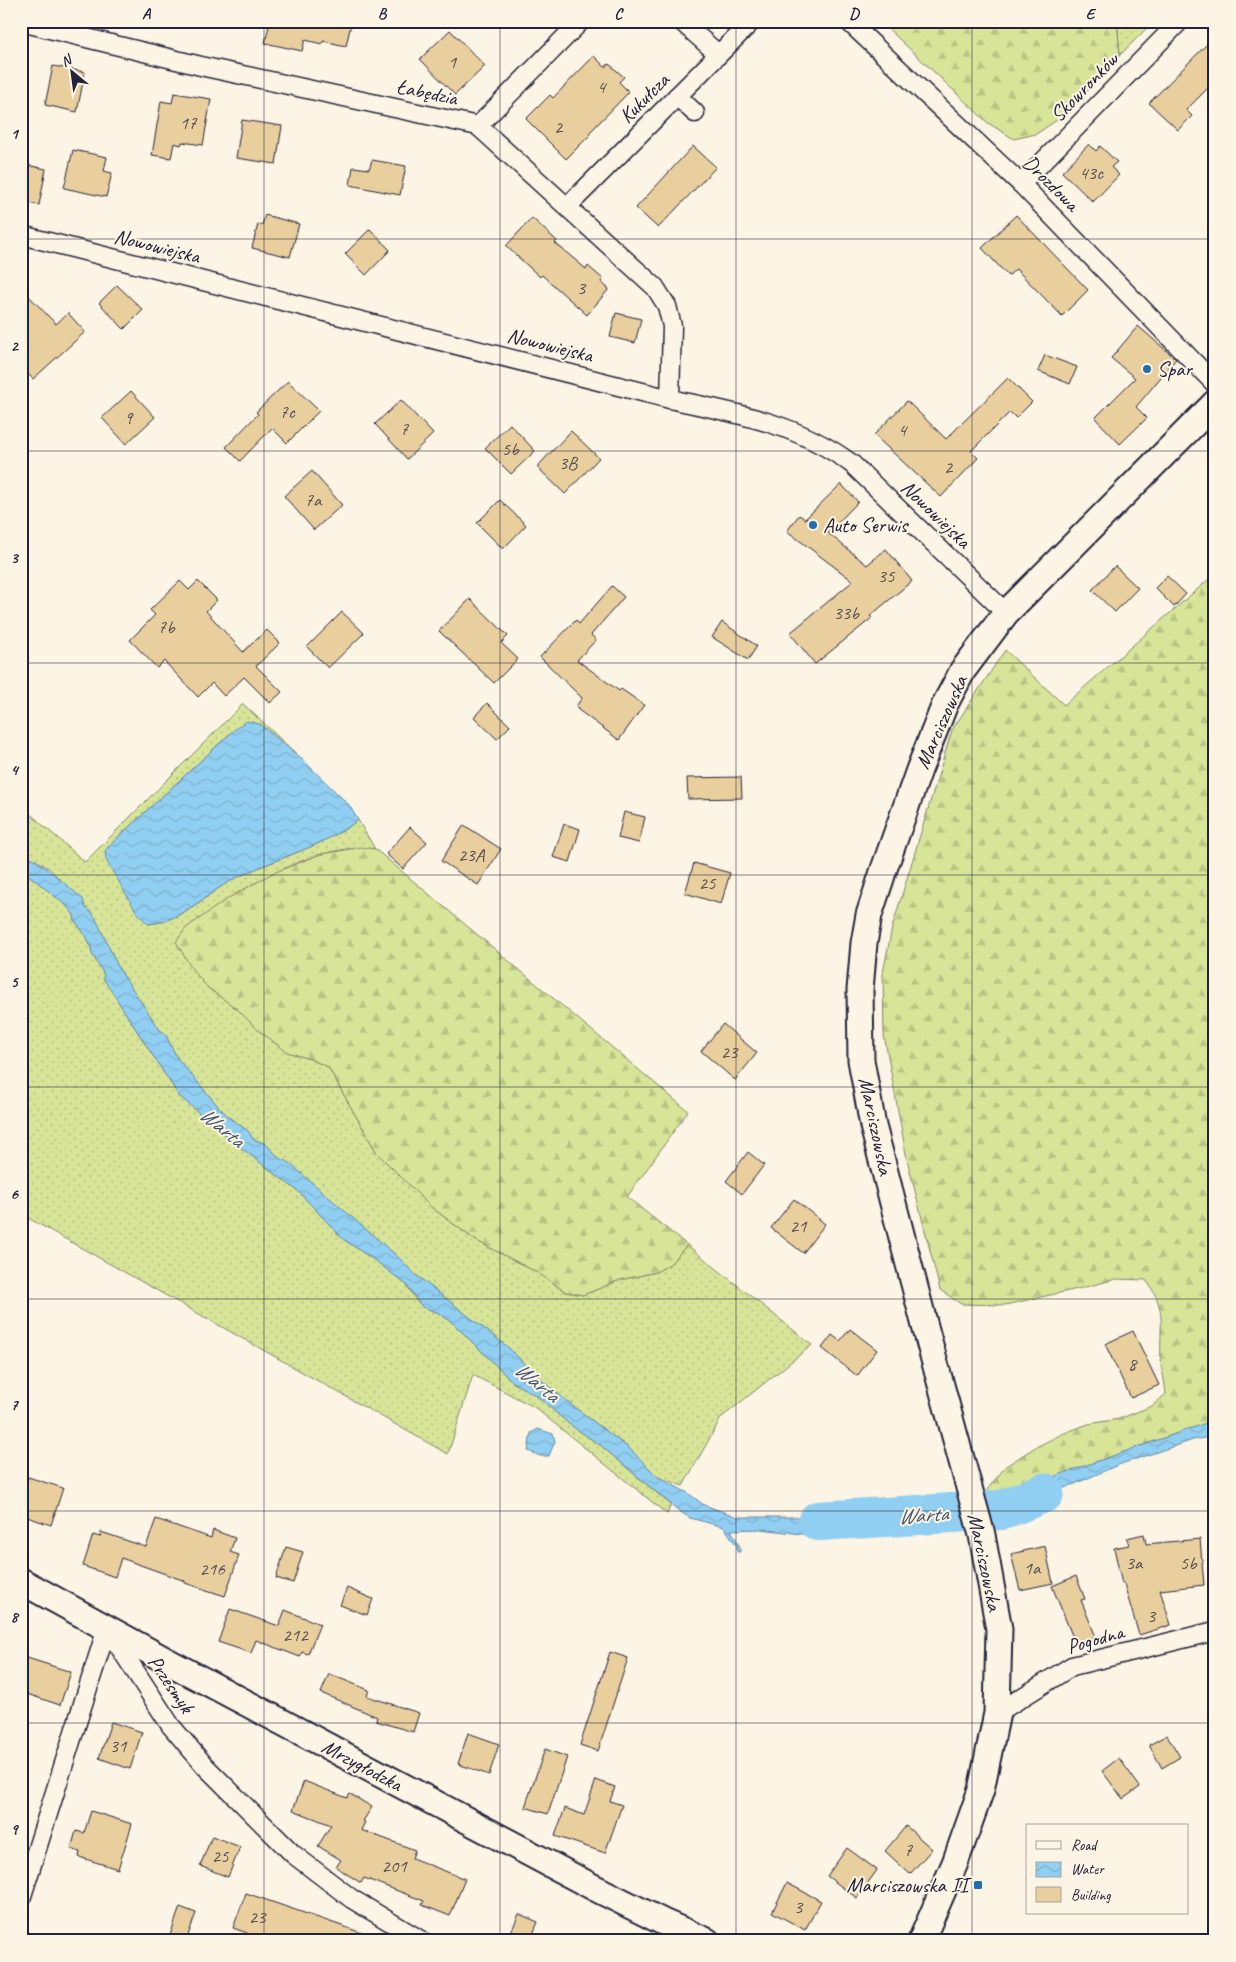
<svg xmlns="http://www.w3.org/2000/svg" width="1236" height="1962" font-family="Caveat,sans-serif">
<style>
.grass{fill:url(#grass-dots);stroke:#7d846a}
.forest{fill:url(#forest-firs);stroke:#7d846a}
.water{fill:url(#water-waves);stroke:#658aa9}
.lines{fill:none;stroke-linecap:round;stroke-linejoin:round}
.river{stroke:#91cff2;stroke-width:40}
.building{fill:#eacf9e;stroke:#22223b}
.street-casing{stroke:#22223b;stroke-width:21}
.secondary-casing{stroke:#22223b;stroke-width:29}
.street{stroke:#fcf5e5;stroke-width:18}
.secondary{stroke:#fcf5e5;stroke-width:25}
.grid{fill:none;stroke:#22223b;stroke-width:1;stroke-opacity:0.55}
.poi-dot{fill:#1f6fb2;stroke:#fcf5e5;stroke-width:2}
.labels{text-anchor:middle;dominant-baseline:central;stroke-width:4;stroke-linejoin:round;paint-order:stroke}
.number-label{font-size:19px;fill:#544d54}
.street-label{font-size:21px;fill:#22223b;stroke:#fcf5e5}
.poi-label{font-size:21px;fill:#22223b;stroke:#fcf5e5;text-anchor:start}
.water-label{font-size:22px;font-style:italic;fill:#435672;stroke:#fcf5e5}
.neatline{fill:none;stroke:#22223b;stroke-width:2}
.grid-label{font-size:16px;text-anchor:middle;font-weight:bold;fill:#22223b}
</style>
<defs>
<pattern id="grass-dots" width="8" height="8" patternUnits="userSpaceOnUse" patternTransform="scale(1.25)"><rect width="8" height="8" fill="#d8e598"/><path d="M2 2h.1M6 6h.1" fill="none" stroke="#b9c484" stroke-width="1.8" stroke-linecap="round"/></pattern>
<pattern id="forest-firs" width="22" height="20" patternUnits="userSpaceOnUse" patternTransform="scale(1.25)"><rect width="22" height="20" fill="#d8e598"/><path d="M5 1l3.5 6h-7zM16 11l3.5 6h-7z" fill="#b9c484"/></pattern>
<pattern id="water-waves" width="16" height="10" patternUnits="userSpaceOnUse" patternTransform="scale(1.25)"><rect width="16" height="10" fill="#91cff2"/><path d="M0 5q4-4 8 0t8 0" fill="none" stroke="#7db1d0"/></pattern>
</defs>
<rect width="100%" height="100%" fill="#fcf5e5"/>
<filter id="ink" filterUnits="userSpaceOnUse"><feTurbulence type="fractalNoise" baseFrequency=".02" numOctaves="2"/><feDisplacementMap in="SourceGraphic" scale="10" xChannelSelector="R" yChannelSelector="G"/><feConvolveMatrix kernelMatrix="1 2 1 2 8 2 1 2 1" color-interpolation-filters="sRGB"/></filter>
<g filter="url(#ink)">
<g class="grass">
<polygon points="1117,21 1154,21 1120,55"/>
<path d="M243,704L303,760L260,724L234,730L114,841L105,851C118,877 129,903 148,924C184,922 209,890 240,876C279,857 323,847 358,820L375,849C322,843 272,874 227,899L208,988L237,1009L258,1030L287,1052L310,1059L328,1067L377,1153L431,1207L475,1240L538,1273L566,1292L583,1295L620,1280L656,1272L670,1264L687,1245L812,1345L721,1418L683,1486L658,1477L630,1449L574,1407L533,1373L509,1348L416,1275L398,1257L287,1162L279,1158L266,1144L253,1139L248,1131L230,1118L218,1106L177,1058L165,1034L160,1030L119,969L93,914L85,908L79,896L72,892L50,869L21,851V806L85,862Z"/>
<polygon points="21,869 67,906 74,915 75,921 86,936 91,947 92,954 104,974 103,978 179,1096 241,1148 298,1191 343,1239 377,1262 407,1285 416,1301 432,1311 437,1312 453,1323 514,1383 537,1396 569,1424 600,1445 671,1505 667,1514 534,1407 473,1375 448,1454 21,1214"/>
</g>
<g class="forest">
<polygon points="880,21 1117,21 1120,55 1069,112 1036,134 1014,139 988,123"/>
<path d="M1215,574V1420L1047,1479L997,1503L990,1504L983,1495L1006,1466L1034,1448L1062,1434L1088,1424L1119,1419L1152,1406L1166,1394C1165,1383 1162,1371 1161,1359C1159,1325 1168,1310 1146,1280L1116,1279L1082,1288L1005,1305L961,1304L940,1290L907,1159L884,1035L883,973L892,928L952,730L1005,650L1064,705Z"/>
<polygon points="361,847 375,849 688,1111 627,1197 687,1245 670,1264 656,1272 620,1280 583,1295 566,1292 538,1273 475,1240 431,1207 377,1153 328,1067 310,1059 287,1052 258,1030 237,1009 208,988 192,969 176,942 186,928 227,899 271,874 318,855"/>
</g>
<g class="water">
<path d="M247,721L260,724L303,760L349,805L358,820C323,847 279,857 240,876C209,890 184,921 148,924L136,911L106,860L105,851L114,841L234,730Z"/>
<path d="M21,851C44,865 63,882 83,899L85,907L93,914L97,921L119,969L160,1030L165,1034L177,1058L218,1106L230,1118L248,1131L253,1139L266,1144L279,1158L287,1161L398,1257L416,1275L509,1348L533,1373L574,1407L630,1449L658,1477L688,1493L704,1505L738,1517H849L860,1510L872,1507V1536H817L761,1529L731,1530L740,1547V1552H737V1546L724,1527L690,1518L679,1511L600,1445L569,1424L537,1396L514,1383L453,1323L437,1312L422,1307L407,1285L377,1262L343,1239L298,1191L241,1148L179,1096L103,978L104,974L92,954L91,947L86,936L75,921L74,915L67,906L21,869Z"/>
<polygon points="1215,1420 1215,1436 1193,1440 1118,1465 1077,1483 993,1516 990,1504 997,1503 1047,1479"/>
<polygon points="538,1429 553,1434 555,1441 549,1456 540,1456 528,1451 531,1433"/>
<polygon points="946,1500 955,1532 935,1532 922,1534 894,1533 893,1506 923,1505"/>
</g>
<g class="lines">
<polyline class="river" points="818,1521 1002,1510 1044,1493"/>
</g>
<g class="building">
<polygon points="270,21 340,21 351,24 346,46 323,41 322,44 305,40 302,51 265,43"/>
<polygon points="450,30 485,66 455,95 420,59"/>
<polygon points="1215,36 1215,81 1186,110 1192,116 1178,130 1149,103"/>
<polygon points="594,56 605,67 609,64 624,77 619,82 629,92 589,133 590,135 566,159 526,119 550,95 553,98"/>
<polygon points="53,66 85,72 77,112 45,105"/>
<polygon points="174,93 211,99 203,145 182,142 181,145 174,143 171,158 152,155 161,101 172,103"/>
<polygon points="242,120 282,126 276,164 236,158"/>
<polygon points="1089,144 1096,151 1100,146 1117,162 1111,167 1119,175 1093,202 1062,172"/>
<polygon points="693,146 716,167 658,228 636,208"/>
<polygon points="73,150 107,157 104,171 112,173 106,197 64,188"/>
<polygon points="372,160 406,166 400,195 350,185 353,167 369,169"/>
<polygon points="21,164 46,169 39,205 21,202"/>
<polygon points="265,215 299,224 290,257 252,248 258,224 262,225"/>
<polygon points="1016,215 1088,290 1062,316 1016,269 1008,276 982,248"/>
<polygon points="532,218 557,241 555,243 586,269 588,266 603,279 601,282 609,289 587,315 542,275 540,277 506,246"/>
<polygon points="370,229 390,250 366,275 345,254"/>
<polygon points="117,285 143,310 124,329 99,303"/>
<polygon points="21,288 56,324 68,313 85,332 33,379 21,367"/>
<polygon points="616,313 641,319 635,343 610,337"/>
<polygon points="1138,326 1176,359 1136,407 1147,418 1120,444 1095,418 1135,378 1111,358"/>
<polygon points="1045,355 1077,367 1070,384 1038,371"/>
<polygon points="1008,378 1032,402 1016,418 1010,412 971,451 978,458 941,497 874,435 907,401 946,439"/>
<polygon points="288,381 319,411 287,443 272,428 240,461 226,447 258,414 256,412"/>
<polygon points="131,391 155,417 126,444 102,418"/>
<polygon points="401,400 433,434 407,459 375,424"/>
<polygon points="510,424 535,451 511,474 485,448"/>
<polygon points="571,431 599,458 565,494 537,467"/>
<polygon points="312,471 342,505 314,530 284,496"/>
<polygon points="841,484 858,502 828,533 867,565 886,549 912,581 870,616 872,618 815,664 790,633 853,581 787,531 799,515 805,519"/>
<polygon points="500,500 526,525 503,549 477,523"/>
<polygon points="1115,566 1138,588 1115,612 1092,590"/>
<polygon points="1167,576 1186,594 1174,607 1155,588"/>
<polygon points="180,581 189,590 198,581 217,600 206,611 243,652 267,630 280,643 256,666 282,692 270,703 244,677 224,696 212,683 198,697 164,661 157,668 130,640 155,615 150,610"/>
<polygon points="612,586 624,597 591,635 596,640 577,660 619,691 621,689 644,705 619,740 577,709 578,707 576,706 582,698 540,657 576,620 579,624"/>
<polygon points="470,599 508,636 501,643 518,659 494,683 439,631"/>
<polygon points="342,612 364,633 328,668 307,647"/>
<polygon points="722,622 757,646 748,660 712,637"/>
<polygon points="487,703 510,726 497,739 474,717"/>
<polygon points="741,777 742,798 688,799 687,778"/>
<polygon points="624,812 645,817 639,843 618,838"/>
<polygon points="564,824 580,829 570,862 553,857"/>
<polygon points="464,825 501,849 478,885 441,861"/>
<polygon points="410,827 427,842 403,869 386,854"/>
<polygon points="694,863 730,873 721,904 685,893"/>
<polygon points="723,1024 757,1053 735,1080 701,1051"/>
<polygon points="748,1152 764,1165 742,1194 726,1181"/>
<polygon points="794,1199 825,1224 803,1253 771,1228"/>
<polygon points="850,1329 877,1350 857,1376 822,1348 832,1335 840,1341"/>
<polygon points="1133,1331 1159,1385 1131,1398 1105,1344"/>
<polygon points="28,1477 63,1488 51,1525 21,1515 21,1499"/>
<polygon points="156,1519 211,1538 213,1530 235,1538 230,1552 239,1555 225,1596 185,1583 185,1581 121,1558 115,1577 83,1566 93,1535 100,1537 101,1532 146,1547"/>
<polygon points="1144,1534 1146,1544 1200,1539 1204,1585 1160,1590 1171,1625 1139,1635 1124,1584 1122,1584 1114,1548 1129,1545 1127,1538"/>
<polygon points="1045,1546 1053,1583 1020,1590 1011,1554"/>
<polygon points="286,1547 303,1552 293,1583 276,1578"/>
<polygon points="1076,1576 1085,1599 1081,1600 1096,1637 1076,1645 1052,1586"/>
<polygon points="347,1588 373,1599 367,1615 340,1605"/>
<polygon points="230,1609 279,1626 285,1610 320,1624 308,1654 302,1652 300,1657 256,1640 251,1653 218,1642"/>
<polygon points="610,1652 628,1658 598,1751 580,1745"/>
<polygon points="21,1656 71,1672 60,1705 21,1692"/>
<polygon points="329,1674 369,1690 367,1696 419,1713 413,1732 376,1721 377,1717 321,1693"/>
<polygon points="111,1722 142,1732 130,1769 99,1758"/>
<polygon points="468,1733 499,1744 489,1775 458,1764"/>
<polygon points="1167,1735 1180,1757 1162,1768 1149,1745"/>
<polygon points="545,1749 567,1757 548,1814 525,1807"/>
<polygon points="1119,1758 1140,1787 1123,1799 1102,1771"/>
<polygon points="596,1780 615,1787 610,1801 622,1805 605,1853 555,1836 565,1808 584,1815"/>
<polygon points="304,1781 347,1798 350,1794 372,1807 363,1821 365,1822 361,1830 415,1850 412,1858 465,1879 450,1916 422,1905 424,1901 364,1878 361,1883 336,1867 341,1860 318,1846 331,1825 293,1810"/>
<polygon points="91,1811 132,1824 118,1869 79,1857 80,1852 71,1849 76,1831 84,1833"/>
<polygon points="906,1826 932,1849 910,1874 885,1851"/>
<polygon points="212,1836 240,1847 228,1877 200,1866"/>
<polygon points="847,1848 877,1870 857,1898 827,1876"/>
<polygon points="787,1883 821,1901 805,1930 772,1912"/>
<polygon points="246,1893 374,1937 373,1941 243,1941 247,1933 233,1928"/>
<polygon points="180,1907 196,1913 186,1941 168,1941"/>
<polygon points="519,1914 538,1922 530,1941 507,1941"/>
</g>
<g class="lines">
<defs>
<g id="street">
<polyline points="681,21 718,54"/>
<polyline points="848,21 1021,184 1215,384"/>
<polyline points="21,22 205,67 478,126 655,287 667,306 672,326 670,399"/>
<polyline points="677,96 695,113"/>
<polyline points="478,126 581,21"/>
<polyline points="1021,184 1180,21"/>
<polyline points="568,206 752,21"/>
<path d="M21,235L670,399C735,413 797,423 852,464L1006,613"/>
<polyline points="997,1713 1072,1666 1215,1631"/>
<polyline points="21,1899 107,1628 171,1726 205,1766 293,1854 352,1899 422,1941"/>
</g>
<g id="secondary">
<polyline points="21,1581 165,1660 593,1887 663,1922 707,1941"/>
<polyline points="921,1941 955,1863 981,1790 997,1713 999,1629 982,1535 926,1330 873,1126 861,1060 860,990 864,943 869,915 884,869 919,770 945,704 963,670 1006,613 1215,403"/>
</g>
</defs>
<use href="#street" class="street-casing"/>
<use href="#secondary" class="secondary-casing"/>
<use href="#street" class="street"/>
<use href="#secondary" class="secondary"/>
</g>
</g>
<path class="grid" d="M264,21V1941M500,21V1941M736,21V1941M972,21V1941M21,239H1215M21,451H1215M21,663H1215M21,875H1215M21,1087H1215M21,1299H1215M21,1511H1215M21,1723H1215"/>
<g class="poi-dot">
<circle cx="1147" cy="369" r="5"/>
<circle cx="813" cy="525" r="5"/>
<rect x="973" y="1880" width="10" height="10" rx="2.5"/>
</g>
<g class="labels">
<g class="number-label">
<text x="452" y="62">1</text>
<text x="601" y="87">4</text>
<text x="188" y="123">17</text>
<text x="558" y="127">2</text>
<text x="1091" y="173">43c</text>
<text x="581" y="288">3</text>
<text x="287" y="412">7c</text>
<text x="128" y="418">9</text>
<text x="404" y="429">7</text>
<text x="902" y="430">4</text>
<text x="510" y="449">5b</text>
<text x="568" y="463">3B</text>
<text x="948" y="467">2</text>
<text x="313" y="500">7a</text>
<text x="886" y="576">35</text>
<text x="846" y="613">33b</text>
<text x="166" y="627">7b</text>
<text x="471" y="855">23A</text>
<text x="707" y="883">25</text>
<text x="729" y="1052">23</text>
<text x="798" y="1226">21</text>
<text x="1132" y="1364">8</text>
<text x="1134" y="1563">3a</text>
<text x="1188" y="1563">5b</text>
<text x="1032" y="1568">1a</text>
<text x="212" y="1569">216</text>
<text x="1151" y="1616">3</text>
<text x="295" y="1635">212</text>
<text x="118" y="1746">31</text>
<text x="908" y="1850">7</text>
<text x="220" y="1856">25</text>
<text x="394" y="1866">201</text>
<text x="798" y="1907">3</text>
<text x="257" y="1917">23</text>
</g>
<g class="street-label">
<text transform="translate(1084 87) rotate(-46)">Skowronków</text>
<text transform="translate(427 92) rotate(12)">Łabędzia</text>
<text transform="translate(644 98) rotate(-45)">Kukułcza</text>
<text transform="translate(1051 183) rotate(45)">Drozdowa</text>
<text transform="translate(157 246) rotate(14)">Nowowiejska</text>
<text transform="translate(550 345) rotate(14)">Nowowiejska</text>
<text transform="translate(936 514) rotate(44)">Nowowiejska</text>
<text transform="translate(941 722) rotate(-66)">Marciszowska</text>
<text transform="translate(876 1126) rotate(78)">Marciszowska</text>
<text transform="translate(985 1562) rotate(78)">Marciszowska</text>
<text transform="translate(1095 1639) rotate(-16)">Pogodna</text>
<text transform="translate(171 1684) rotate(56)">Przesmyk</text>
<text transform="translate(362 1765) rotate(28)">Mrzygłodzka</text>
</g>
<g class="poi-label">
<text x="1157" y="369">Spar</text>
<text x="823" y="525">Auto Serwis</text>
<text x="968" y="1885" text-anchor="end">Marciszowska II</text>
</g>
<g class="water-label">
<text transform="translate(222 1127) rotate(39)">Warta</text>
<text transform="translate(537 1382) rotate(39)">Warta</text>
<text transform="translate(923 1515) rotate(-4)">Warta</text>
</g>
</g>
<rect width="1236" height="1962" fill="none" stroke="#fcf5e5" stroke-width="55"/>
<rect x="1026" y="1824" width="162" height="90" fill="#fcf5e5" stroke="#a5a1a1"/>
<rect x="1036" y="1841" width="25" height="8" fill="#fcf5e5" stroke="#a5a1a1"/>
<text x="1071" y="1850" font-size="15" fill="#22223b">Road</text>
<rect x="1036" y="1862" width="25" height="15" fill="url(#water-waves)" stroke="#a5a1a1"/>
<text x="1071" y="1874" font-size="15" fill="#22223b">Water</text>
<rect x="1036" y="1887" width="25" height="15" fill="#eacf9e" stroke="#a5a1a1"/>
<text x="1071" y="1900" font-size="15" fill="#22223b">Building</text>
<g transform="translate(72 72) rotate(331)" stroke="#fcf5e5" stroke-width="4" paint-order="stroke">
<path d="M0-4L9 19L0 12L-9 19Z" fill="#22223b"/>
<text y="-8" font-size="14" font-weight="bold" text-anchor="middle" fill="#22223b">N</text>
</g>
<rect x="28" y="28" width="1180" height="1906" class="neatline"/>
<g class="grid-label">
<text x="146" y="19">A</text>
<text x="382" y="19">B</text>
<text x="618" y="19">C</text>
<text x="854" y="19">D</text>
<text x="1090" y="19">E</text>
<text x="14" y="139">1</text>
<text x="14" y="351">2</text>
<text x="14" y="563">3</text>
<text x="14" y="775">4</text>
<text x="14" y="987">5</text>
<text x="14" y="1199">6</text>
<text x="14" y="1410">7</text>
<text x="14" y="1622">8</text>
<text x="14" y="1834">9</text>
</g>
</svg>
